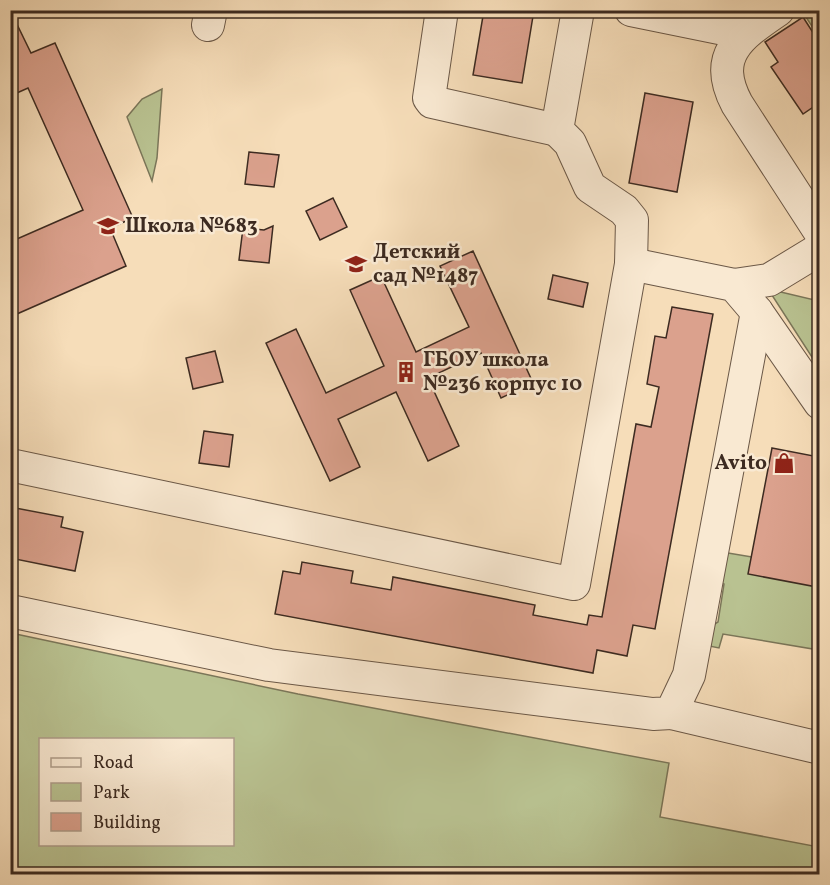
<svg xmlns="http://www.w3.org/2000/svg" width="830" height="885" font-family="Vollkorn,serif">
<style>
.green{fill:#b9c291;stroke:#7b7659;stroke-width:1.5;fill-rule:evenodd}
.building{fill:#dba18d;stroke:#3d2b21;stroke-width:1.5}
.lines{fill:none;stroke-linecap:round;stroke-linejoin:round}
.minor-casing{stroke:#6b5847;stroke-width:34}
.minor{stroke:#f9e9d2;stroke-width:32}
.labels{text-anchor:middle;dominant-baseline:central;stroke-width:5;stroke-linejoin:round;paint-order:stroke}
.poi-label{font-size:21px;font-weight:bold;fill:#3d2b21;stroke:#f9e9d2;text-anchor:start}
</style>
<rect width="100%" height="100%" fill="#f6ddb9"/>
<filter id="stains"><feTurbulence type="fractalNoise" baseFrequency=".00333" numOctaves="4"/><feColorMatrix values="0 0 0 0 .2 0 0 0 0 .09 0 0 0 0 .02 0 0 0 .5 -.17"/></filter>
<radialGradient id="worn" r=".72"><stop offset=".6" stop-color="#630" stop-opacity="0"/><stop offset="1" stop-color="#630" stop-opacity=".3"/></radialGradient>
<g class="green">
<polygon points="802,11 819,11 819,37"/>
<polygon points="162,89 157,158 152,181 127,117 142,99"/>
<polygon points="768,289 819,301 819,368"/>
<polygon points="710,550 805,566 812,561 819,563 819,650 723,634 719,648 704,645 708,628 718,622 724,584 706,580"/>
<path d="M11,633L298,694L669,763L660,817L819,847V874H11ZM40,740H232V844H40Z"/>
</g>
<g class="building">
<polygon points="10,10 31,53 55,43 133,218 110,228 126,266 10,317 10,242 83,210 28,88 10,96"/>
<polygon points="484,10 534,10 522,83 473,75"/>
<polygon points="803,17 819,42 819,103 803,114 771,67 778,62 765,42"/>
<polygon points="645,93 693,102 677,192 629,183"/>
<polygon points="249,152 279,155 274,187 245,184"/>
<polygon points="333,198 347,227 320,240 306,211"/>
<polygon points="273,226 269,263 239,260 243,228 264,230"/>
<polygon points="473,251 533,383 501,398 481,353 428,378 459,446 428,461 396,392 338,419 360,467 330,481 266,343 296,329 326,393 384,366 350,290 381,276 416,352 469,327 440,266"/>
<polygon points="553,275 588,283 583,307 548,299"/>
<polygon points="672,307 713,314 655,629 633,625 627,656 597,650 593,673 275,614 283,571 300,574 302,562 353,571 351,583 391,590 393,577 535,605 533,615 587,625 589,615 602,617 636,424 651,427 659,387 647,384 655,336 666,338"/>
<polygon points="215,351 223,382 193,389 186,358"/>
<polygon points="204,431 233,435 229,467 199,463"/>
<polygon points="772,448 819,457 819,575 817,587 748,574"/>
<polygon points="10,507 63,517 61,527 83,532 75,571 10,558"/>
</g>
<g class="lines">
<defs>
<g id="minor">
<polyline points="442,10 429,98 432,102 557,130"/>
<polyline points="631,10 744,33"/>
<path d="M778,10C740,36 711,55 737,104L820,232"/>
<polyline points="208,25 211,10"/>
<polyline points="631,264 734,285 757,312 820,403"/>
<polyline points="734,285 769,280 820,249"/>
<polyline points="10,465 574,584 631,264 632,220 624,210 590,187 570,143 557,130 578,10"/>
<polyline points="10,611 269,665 653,714 671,713 689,675 757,312"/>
<polyline points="671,713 820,748"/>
</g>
</defs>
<use href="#minor" class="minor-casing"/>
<use href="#minor" class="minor"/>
</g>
<defs>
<symbol id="school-bare" viewBox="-9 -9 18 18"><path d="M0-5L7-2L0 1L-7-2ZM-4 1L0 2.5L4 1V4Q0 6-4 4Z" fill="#8f2418" stroke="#f9e9d2" stroke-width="2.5" paint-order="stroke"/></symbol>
<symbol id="building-bare" viewBox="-9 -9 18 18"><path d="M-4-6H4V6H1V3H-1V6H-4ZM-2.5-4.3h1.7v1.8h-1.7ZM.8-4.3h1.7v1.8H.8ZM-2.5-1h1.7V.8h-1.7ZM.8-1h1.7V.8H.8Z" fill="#8f2418" stroke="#f9e9d2" stroke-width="2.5" paint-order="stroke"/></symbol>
<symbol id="shop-bare" viewBox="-9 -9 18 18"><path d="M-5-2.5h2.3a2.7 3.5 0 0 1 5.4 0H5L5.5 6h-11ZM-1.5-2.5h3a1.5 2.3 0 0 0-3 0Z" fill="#8f2418" stroke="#f9e9d2" stroke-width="2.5" paint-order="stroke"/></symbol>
</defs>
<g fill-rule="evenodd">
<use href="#school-bare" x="93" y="211" width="30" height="30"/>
<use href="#school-bare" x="341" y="249" width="30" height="30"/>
<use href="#building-bare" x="391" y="357" width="30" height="30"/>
<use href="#shop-bare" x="769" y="448" width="30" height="30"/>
</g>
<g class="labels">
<g class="poi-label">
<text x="125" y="226">Школа №683</text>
<text x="373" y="252">Детский<tspan x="373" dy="24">сад №1487</tspan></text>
<text x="423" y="360">ГБОУ школа<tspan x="423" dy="24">№236 корпус 10</tspan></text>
<text x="767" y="463" text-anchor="end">Avito</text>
</g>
</g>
<rect width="830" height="885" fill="none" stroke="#f6ddb9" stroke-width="36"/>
<rect x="12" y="12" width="806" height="861" fill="none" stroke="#3d2b21" stroke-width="3"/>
<rect x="18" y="18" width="794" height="849" fill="none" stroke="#3d2b21" stroke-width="1.5"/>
<rect x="39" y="738" width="195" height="108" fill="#f9e9d2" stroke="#ae9d8b" stroke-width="1.5"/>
<rect x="51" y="758" width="30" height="9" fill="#f9e9d2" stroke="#ae9d8b" stroke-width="1.5"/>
<text x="93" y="768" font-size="18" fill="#3d2b21">Road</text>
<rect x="51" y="783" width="30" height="18" fill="#b9c291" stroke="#ae9d8b" stroke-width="1.5"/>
<text x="93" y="798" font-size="18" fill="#3d2b21">Park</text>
<rect x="51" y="813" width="30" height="18" fill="#dba18d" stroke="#ae9d8b" stroke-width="1.5"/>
<text x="93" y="828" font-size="18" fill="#3d2b21">Building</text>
<rect width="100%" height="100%" filter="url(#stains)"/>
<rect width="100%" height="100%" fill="url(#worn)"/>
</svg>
